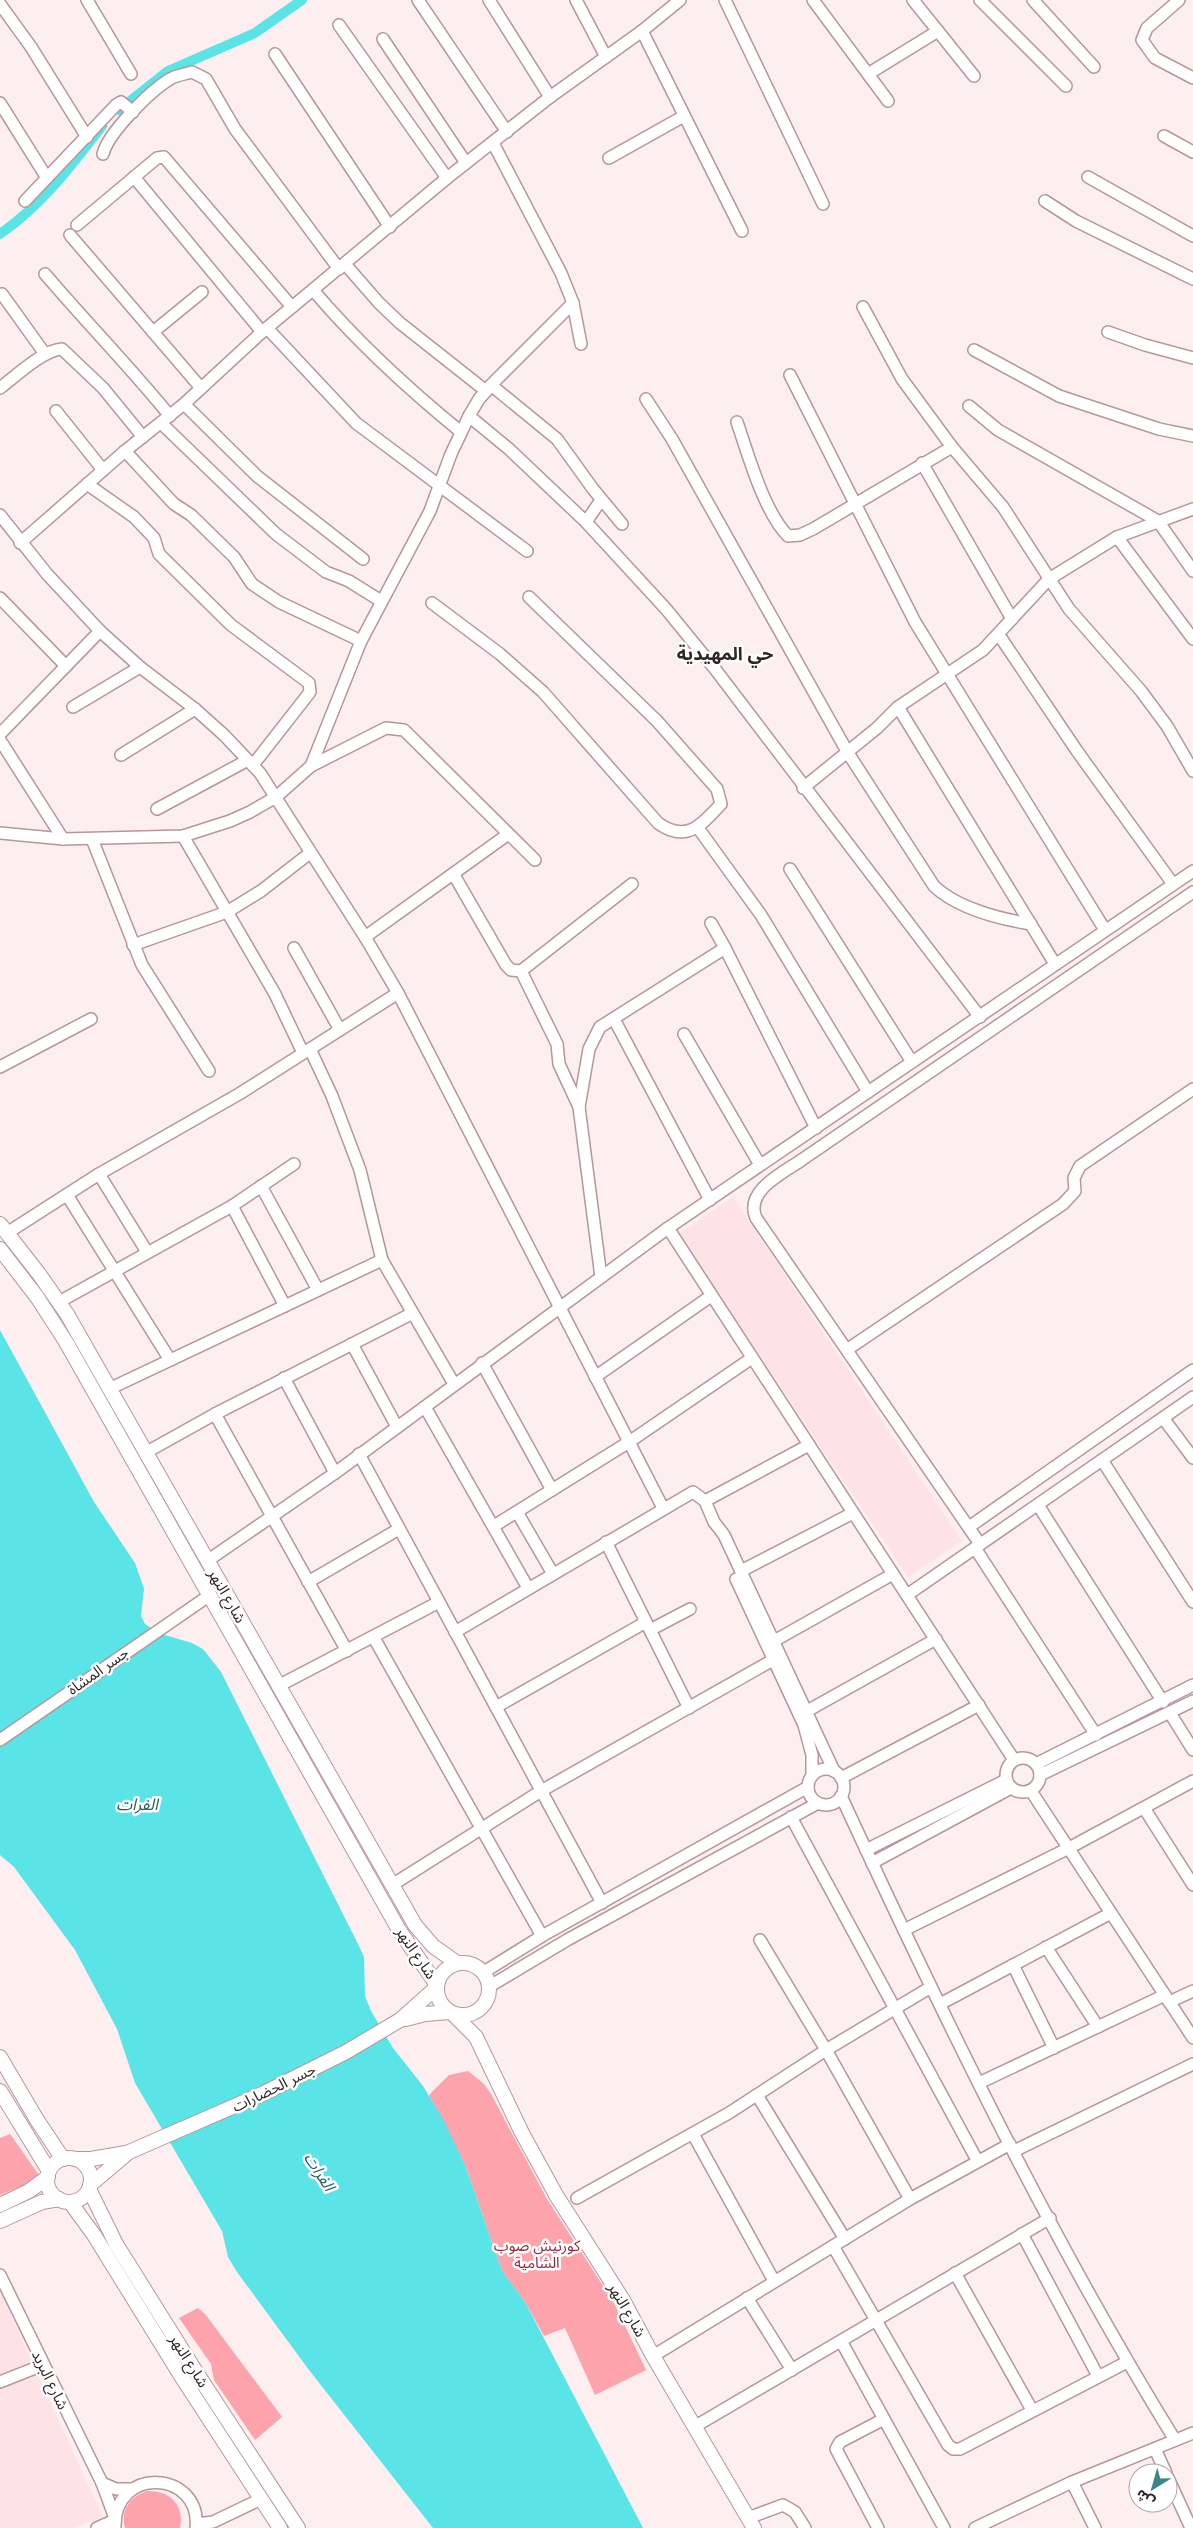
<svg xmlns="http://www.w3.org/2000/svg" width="1193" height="2528" font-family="'Nunito Sans','Noto Sans Arabic',sans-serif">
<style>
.built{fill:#fde3e5}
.green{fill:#fda3ab}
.water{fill:#5be4e8}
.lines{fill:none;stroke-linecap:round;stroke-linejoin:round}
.canal{stroke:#5be4e8;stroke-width:10}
.minor-casing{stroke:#b69799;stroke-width:14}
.major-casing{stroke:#b69799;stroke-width:16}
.minor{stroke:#fff;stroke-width:11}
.major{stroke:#fff;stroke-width:14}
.labels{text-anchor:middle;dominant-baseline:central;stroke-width:5;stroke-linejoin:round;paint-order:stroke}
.street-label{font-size:15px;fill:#302425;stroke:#fff}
.park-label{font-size:15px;fill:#96253d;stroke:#fff}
.water-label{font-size:16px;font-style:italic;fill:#235d5e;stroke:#fff}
.quarter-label{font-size:18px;font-weight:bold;fill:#302425;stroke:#fff}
</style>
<rect width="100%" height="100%" fill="#fdeff0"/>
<g class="built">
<polygon points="733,1197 962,1541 908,1577 678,1234"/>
<polygon points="0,2292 103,2517 75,2528 0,2528"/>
</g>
<g class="green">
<polygon points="468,2071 484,2084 491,2094 547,2199 614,2303 646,2370 595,2395 565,2328 544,2336 525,2302 502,2271 465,2165 429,2095 449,2075"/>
<polygon points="10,2134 41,2178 0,2195 0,2138"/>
<polygon points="198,2308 205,2314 282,2417 255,2440 214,2380 211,2364 179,2318"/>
<path d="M147,2491C169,2490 185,2505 180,2528H125C120,2510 130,2497 147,2491Z"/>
</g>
<polygon class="water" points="0,1330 94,1502 135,1563 144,1589 141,1616 145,1624 158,1633 192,1643 203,1649 221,1672 356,1940 364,1957 365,1996 371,2011 393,2048 423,2086 443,2119 465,2165 502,2271 525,2302 643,2528 433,2528 309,2370 237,2272 228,2257 222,2231 135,2083 117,2029 75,1950 14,1867 0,1855"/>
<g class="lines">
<g class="canal">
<polyline points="119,110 168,71 255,33 302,0"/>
<path d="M0,234C42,205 71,166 102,126"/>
</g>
<defs>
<g id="minor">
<polyline points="87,0 131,74"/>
<polyline points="418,0 507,132"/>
<polyline points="489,0 550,97"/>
<polyline points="576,0 606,57"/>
<polyline points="725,0 823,204"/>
<polyline points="813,0 888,101"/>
<polyline points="913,0 974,76"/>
<polyline points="980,0 1066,86"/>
<polyline points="1033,0 1094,67"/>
<polyline points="1179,0 1147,28 1142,40 1155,58 1193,78"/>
<polyline points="0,4 31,47 87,137"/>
<polyline points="339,25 447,178"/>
<polyline points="642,31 742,231"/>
<polyline points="383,39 466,163"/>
<polyline points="275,54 390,227"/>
<polyline points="868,74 938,31"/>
<polyline points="0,103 47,178"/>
<polyline points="1164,136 1193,152"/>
<polyline points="493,143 561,273 573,303 581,344"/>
<path d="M103,154C108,133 150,91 170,79C176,75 186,74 192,72L206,79L235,129L339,269"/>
<polyline points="609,158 684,116"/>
<polyline points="134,177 262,332"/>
<polyline points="1088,177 1193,236"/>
<polyline points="25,201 116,105 121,102 133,112"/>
<polyline points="1045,201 1076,221 1193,279"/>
<polyline points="77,225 157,158 164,157 292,307"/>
<polyline points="70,235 201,388"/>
<polyline points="345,264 379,303 400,323 486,391"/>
<path d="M45,274C86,322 130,367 170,416"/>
<path d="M313,290C358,343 407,388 461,432"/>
<polyline points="2,294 45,354"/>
<polyline points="863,307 902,379 952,447 1003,507 1069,609 1141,691 1167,726 1193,771"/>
<polyline points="267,328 356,423 527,551"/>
<polyline points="153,332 202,292"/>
<polyline points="1108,332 1145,345 1193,358"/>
<polyline points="974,350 1059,396 1159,429 1193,436"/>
<polyline points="790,375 915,622 1105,930"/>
<polyline points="491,385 557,439 593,489 622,524"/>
<path d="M0,388C16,376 43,350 62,349L103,388L143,437"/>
<path d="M646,399L672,439L848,753L934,886C957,908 1000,919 1031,924"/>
<polyline points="184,404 257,476 363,559"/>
<polyline points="969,406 998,430 1158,521 1193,571"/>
<polyline points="56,411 103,470"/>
<polyline points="469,416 509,449 586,522 666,609 715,669 980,1017"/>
<path d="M737,422C748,454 764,512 788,536L800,535L813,529L952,447"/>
<polyline points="161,423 276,534 326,572 349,581 381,601"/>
<polyline points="125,451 174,504 191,515 234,557 252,584 279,602 361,641"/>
<polyline points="922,463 1012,619"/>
<polyline points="87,484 134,517 154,538 159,554 231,625 309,683 310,692 253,765"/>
<polyline points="0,515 47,574 100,631 140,667 195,709 224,735 260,773 365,937 398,993 663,1508"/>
<polyline points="586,522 601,500"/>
<polyline points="1117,537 1193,639"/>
<polyline points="20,543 125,451 184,404 262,332 447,178 550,97 642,31 680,0"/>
<polyline points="0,598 66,666"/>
<path d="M432,603L500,654L543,692L658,823C687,844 702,824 721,804L717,789L657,721L529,597"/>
<polyline points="999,635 1077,751 1173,884"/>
<polyline points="73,707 140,667"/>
<polyline points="898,707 1055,964"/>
<polyline points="0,734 100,631"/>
<polyline points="0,740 63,839"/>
<polyline points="121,755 195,709"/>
<polyline points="311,766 386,728 404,730 535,860"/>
<polyline points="803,788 877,728 898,707 983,650 1049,579 1117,537 1193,509"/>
<polyline points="157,809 248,760"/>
<polyline points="698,828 761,915 868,1092"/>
<polyline points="0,833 63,839 183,836 230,821 250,812 276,797 311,766 361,641 430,511 451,454 469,416 479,399 495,381 573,303"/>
<polyline points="183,836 275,994 303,1053"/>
<polyline points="92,839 142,965 209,1071"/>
<polyline points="790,869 912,1062"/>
<polyline points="454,875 506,965 511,970 521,971 632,884"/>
<polyline points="711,923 725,948 816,1128"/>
<polyline points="365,937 507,835"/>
<polyline points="133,945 227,912 261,891 310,853"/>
<polyline points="294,948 340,1030"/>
<polyline points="521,971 557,1044 559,1064 579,1107 601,1277"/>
<polyline points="614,1019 710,1200"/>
<polyline points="684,1034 760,1165"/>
<polyline points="310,1049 332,1096 360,1170 382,1260 454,1384"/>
<polyline points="0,1067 91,1019"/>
<polyline points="579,1107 589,1049 600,1027 725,948"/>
<polyline points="99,1174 147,1252"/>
<polyline points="261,1186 318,1290"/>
<polyline points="67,1195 170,1360"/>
<polyline points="232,1206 285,1306"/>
<polyline points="668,1228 1014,1760"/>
<polyline points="7,1233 99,1174 239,1094 398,993"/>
<polyline points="59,1302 232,1206 294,1164"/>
<polyline points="352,1344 397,1427"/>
<polyline points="848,1349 1063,1204 1075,1191 1074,1178 1080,1166 1193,1089"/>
<polyline points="482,1363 552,1490"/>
<polyline points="595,1377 711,1296"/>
<polyline points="284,1378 335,1473"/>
<polyline points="109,1389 382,1260"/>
<polyline points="425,1407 528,1588"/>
<polyline points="215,1414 347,1651"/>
<polyline points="1163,1418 1193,1458"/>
<polyline points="145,1453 215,1414 411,1314"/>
<polyline points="359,1454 602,1903"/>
<polyline points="1102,1460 1193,1602"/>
<polyline points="705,1501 809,1445"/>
<polyline points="1038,1505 1163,1702"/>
<polyline points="517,1512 553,1574"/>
<polyline points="494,1526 629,1442 752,1358"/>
<polyline points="969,1527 1193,1370"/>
<polyline points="606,1542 689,1708"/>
<path d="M980,1544L756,1218C744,1190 785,1172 803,1159L1193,892"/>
<polyline points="975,1548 1096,1735"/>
<polyline points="207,1561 335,1473 668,1228 1193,871"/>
<polyline points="741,1571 853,1513"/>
<polyline points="736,1579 804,1725 812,1755 812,1775"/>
<polyline points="308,1582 399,1529"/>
<polyline points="907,1595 1193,1397"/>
<polyline points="650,1630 690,1609"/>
<polyline points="455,1632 693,1492 705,1501 714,1522 724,1535 834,1771"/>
<polyline points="374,1638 542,1936"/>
<polyline points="774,1641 893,1574"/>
<polyline points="280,1685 439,1602"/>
<polyline points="496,1707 646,1622"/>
<polyline points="807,1711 936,1639"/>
<polyline points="1170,1713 1193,1750"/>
<polyline points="0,1740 210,1595"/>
<circle cx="1023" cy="1775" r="17"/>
<polyline points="1036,1764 1193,1685"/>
<circle cx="826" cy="1787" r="18"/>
<polyline points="1040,1775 1193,1701"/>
<polyline points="841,1778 979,1705"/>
<polyline points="1031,1791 1193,2038"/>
<path d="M841,1796C942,2014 1049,2236 1175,2440"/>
<polyline points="1144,1808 1193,1885"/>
<polyline points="791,1817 977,2160"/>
<polyline points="866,1850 1006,1780"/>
<polyline points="872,1863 1011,1788"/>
<polyline points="392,1885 541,1791 773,1660"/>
<polyline points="904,1930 1069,1848 1193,1781"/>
<polyline points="760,1940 826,2050 910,2199"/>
<polyline points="1046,1947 1098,2027"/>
<polyline points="1013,1965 1054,2048"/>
<polyline points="484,1972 542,1936 808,1787"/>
<polyline points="490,1986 567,1940 818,1803"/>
<polyline points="1169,2002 1193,1991"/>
<polyline points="940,2004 1111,1913"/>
<polyline points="979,2083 1165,1995"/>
<polyline points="757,2095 845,2239"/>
<polyline points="693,2134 774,2281"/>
<polyline points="1014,2151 1193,2064"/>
<polyline points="577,2198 729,2113 826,2050 931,1987"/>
<polyline points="1022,2234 1098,2376"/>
<polyline points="833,2246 948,2445 953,2449 960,2449 1127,2362"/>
<polyline points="955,2273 1032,2410"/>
<polyline points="0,2275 102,2483 115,2518"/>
<polyline points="747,2298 792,2370"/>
<polyline points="841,2341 944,2528"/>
<polyline points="653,2356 910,2199 1010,2144"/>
<polyline points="0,2382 43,2365"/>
<polyline points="694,2427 1050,2218"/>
<polyline points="1155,2449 1166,2473"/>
<polyline points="1168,2478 1191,2528"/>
<polyline points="1072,2482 1095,2528"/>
<polyline points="102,2483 116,2489 132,2489"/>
<polyline points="748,2518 783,2505 795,2512 805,2528"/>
<polyline points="197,2524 213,2522 261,2499"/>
<polyline points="97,2528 115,2520"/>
<path d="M115,2528C113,2465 202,2470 196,2528"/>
<polyline points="878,2528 836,2449 840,2442 884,2419"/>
<polyline points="975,2528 1072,2482 1193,2433"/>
</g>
<g id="major">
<polyline points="0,1224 39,1274 67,1314 415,1925 433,1946 457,1963"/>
<polyline points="0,1249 37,1297 66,1342 399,1930 437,1985"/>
<circle cx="463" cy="1989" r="26"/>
<polyline points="452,2013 476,2037 522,2133 556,2195 623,2300 653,2356 754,2528"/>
<polyline points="406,2019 425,2014 450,2012"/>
<polyline points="0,2057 37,2120 63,2159"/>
<polyline points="0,2091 49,2171"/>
<circle cx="69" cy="2180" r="22"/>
<polyline points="76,2159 91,2159 126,2153"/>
<polyline points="90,2185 129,2152 262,2094 346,2052 400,2020 437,1987"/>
<polyline points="89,2189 116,2244 196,2372 298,2528"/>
<polyline points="70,2202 94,2235 183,2379 280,2528"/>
<polyline points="0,2205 29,2191 48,2177"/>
<polyline points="0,2221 42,2202 59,2199"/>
</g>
</defs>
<use href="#minor" class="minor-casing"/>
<use href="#major" class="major-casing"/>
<use href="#minor" class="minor"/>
<use href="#major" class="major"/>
</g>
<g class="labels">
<g class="street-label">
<text transform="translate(227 1596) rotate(60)">شارع النهر</text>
<text transform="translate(98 1671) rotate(-35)">جسر المشاة</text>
<text transform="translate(416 1953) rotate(56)">شارع النهر</text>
<text transform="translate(274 2088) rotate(-26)">جسر الحضارات</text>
<text transform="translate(627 2310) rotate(60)">شارع النهر</text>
<text transform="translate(189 2361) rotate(58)">شارع النهر</text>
<text transform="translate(50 2380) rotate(64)">شارع البريد</text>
</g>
<g class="park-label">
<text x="537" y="2246">كورنيش صوب<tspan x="537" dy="17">الشامية</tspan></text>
</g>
<g class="water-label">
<text x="137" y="1805">الفرات</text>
<text transform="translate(319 2172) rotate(57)">الفرات</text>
</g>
<g class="quarter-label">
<text x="725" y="654">حي المهيدية</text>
</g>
</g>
<g transform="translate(1153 2488) rotate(217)"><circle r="24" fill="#ffffff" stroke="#aca7a8"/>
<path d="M0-4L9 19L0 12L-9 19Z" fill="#3d8587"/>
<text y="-8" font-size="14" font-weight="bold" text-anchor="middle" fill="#302425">ش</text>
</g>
</svg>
